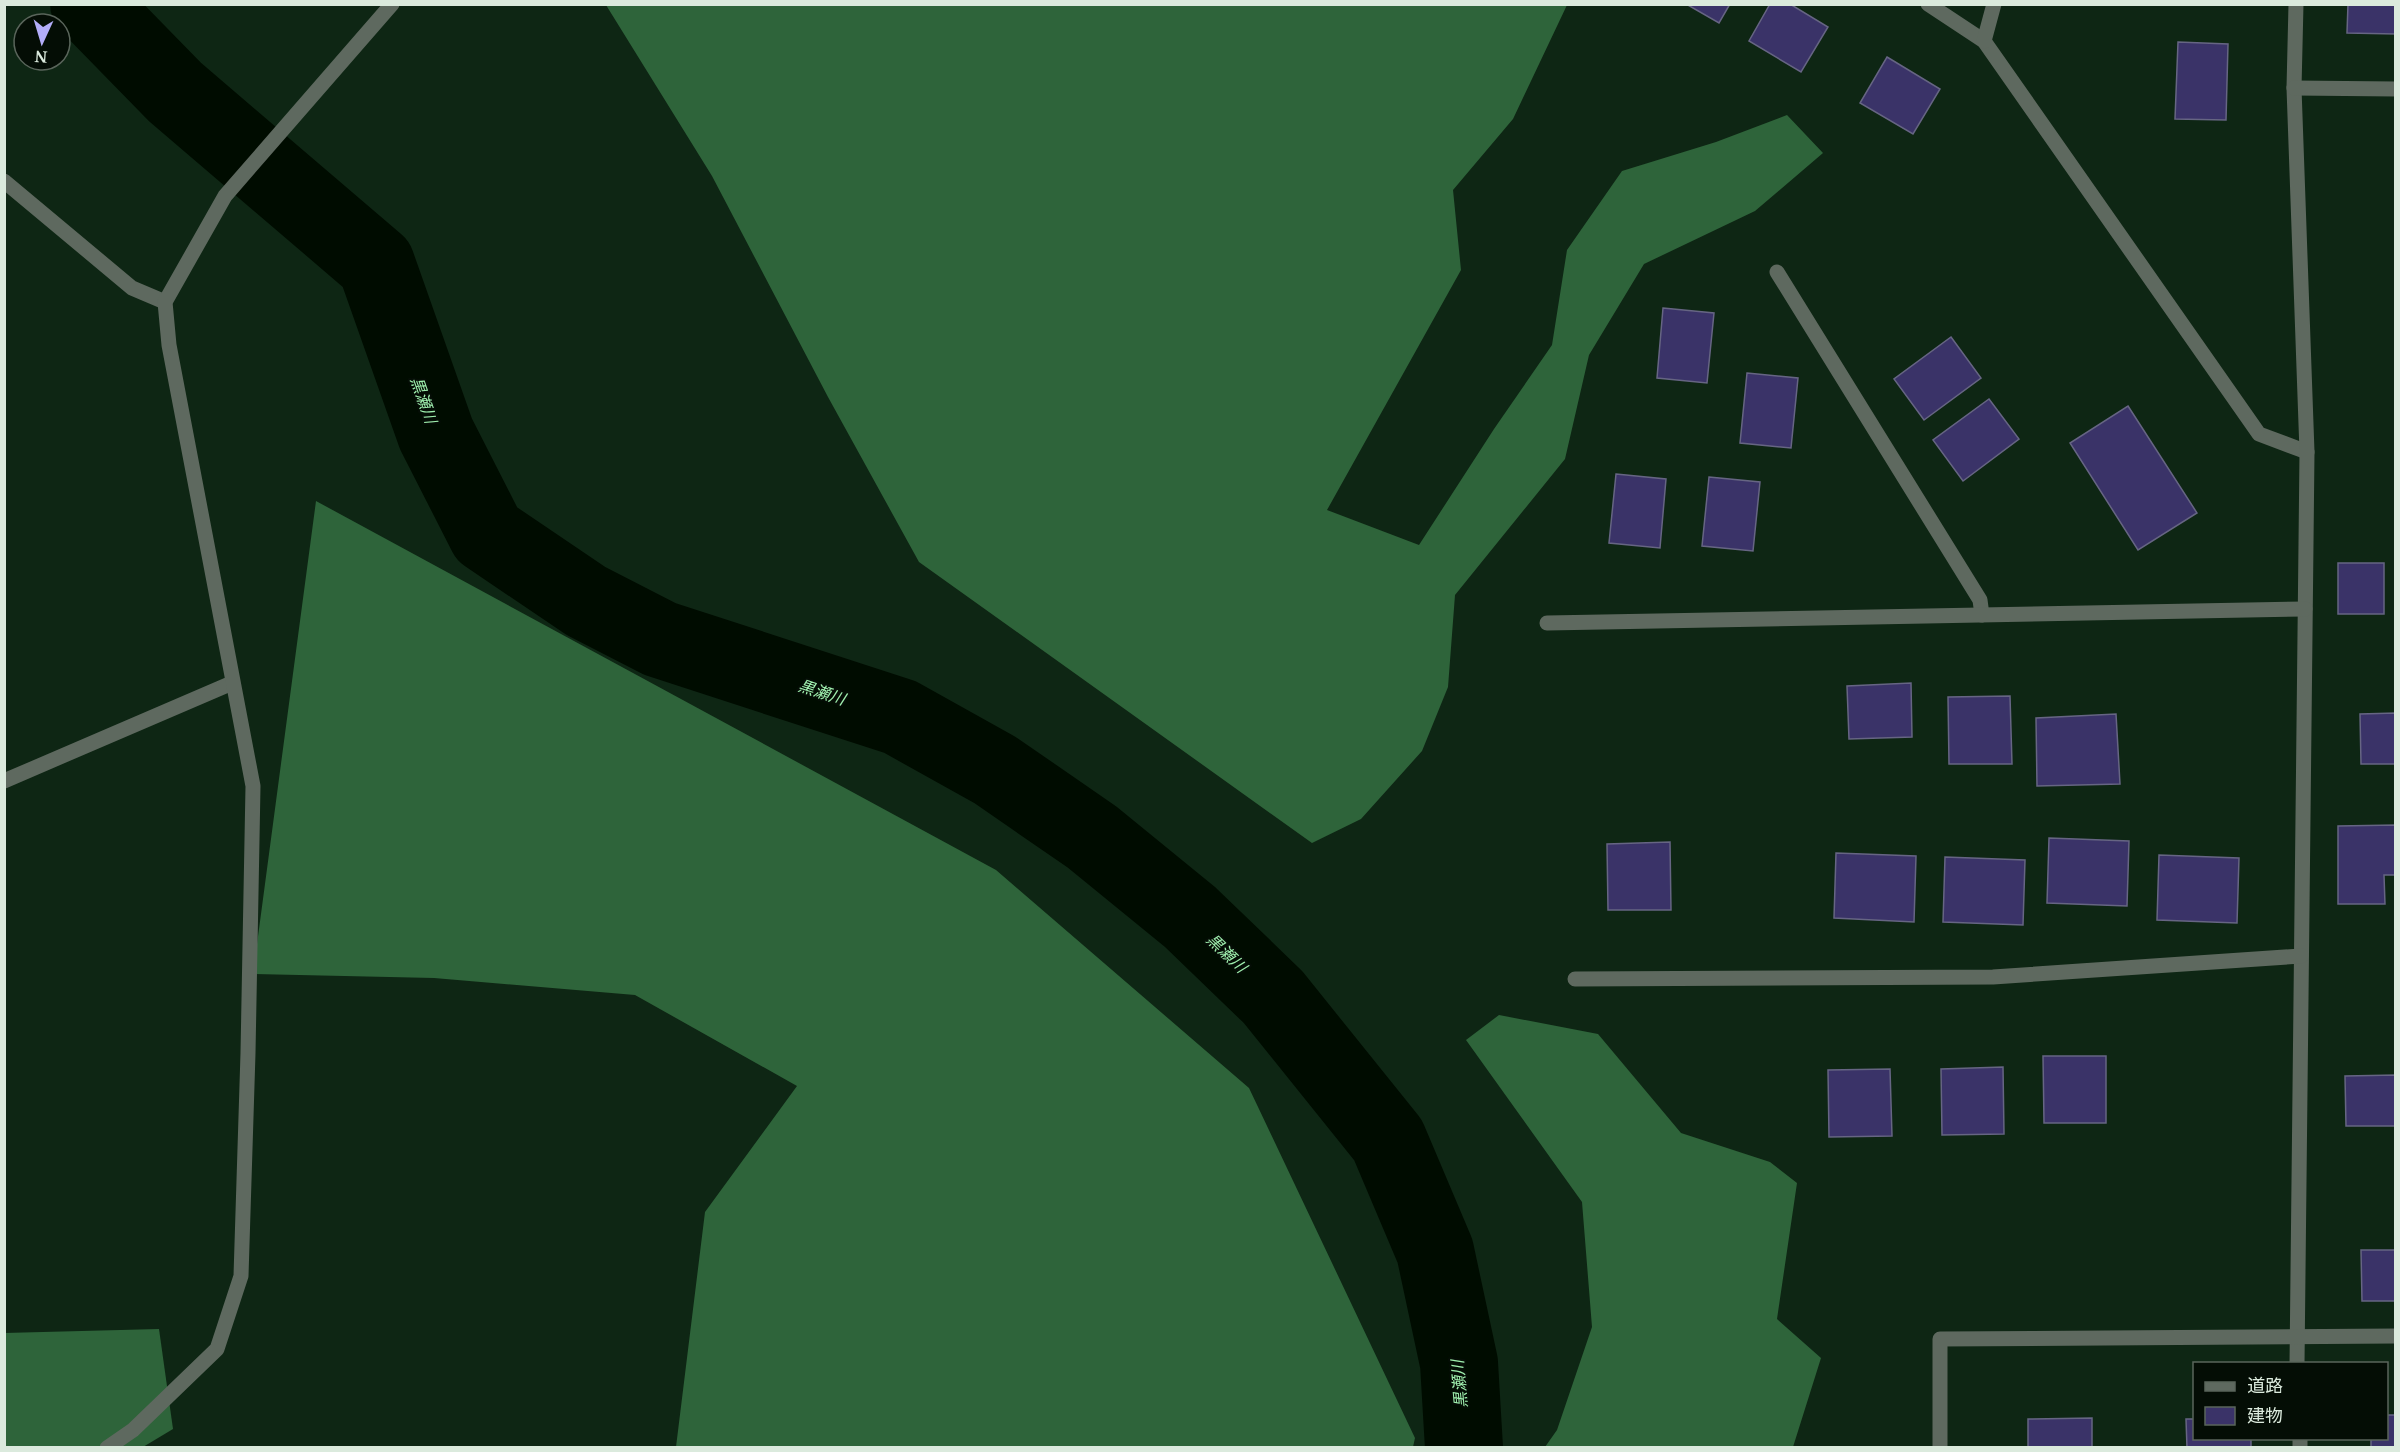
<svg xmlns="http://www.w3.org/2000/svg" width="2400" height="1452" font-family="'Noto Serif','Noto Sans JP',serif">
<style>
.forest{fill:#2e643a}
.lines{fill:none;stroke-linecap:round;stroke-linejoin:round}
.river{stroke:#000c00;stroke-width:78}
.building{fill:#3a3368;stroke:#666583;stroke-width:1.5}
.street{stroke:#5e695f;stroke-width:15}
.labels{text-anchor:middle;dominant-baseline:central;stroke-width:4.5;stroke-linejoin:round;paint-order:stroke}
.water-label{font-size:16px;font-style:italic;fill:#a0f0af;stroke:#040d05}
</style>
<rect width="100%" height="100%" fill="#0e2614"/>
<g class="forest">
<polygon points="606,5 1567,5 1513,119 1453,190 1461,270 1327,510 1419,545 1494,429 1552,345 1567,250 1622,171 1716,142 1787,115 1823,153 1755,211 1644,264 1589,355 1565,459 1455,595 1448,687 1422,751 1361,819 1312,843 919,562 828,397 712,176"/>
<polygon points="316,501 996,870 1249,1088 1415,1438 1413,1447 676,1447 705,1212 797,1086 635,995 434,978 253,974"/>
<polygon points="1499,1015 1598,1034 1681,1133 1770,1162 1797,1183 1777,1319 1821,1358 1793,1447 1545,1447 1557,1430 1592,1327 1582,1202 1466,1040"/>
<polygon points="159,1329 173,1429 143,1447 5,1447 4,1333"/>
</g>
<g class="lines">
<polyline class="river" points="89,4 175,92 376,264 436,434 487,534 586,601 660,639 900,717 995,770 1092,837 1190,917 1273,997 1388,1140 1435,1251 1459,1363 1464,1448"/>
</g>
<g class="building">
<polygon points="1686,4 1730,4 1719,23"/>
<polygon points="1770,4 1790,4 1828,27 1801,72 1749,41"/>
<polygon points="2348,4 2396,4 2396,34 2347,33"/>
<polygon points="2178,42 2228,44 2226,120 2175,119"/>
<polygon points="1887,57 1940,89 1913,134 1860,103"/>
<polygon points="1663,308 1714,313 1707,383 1657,378"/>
<polygon points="1951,337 1981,378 1924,420 1894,379"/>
<polygon points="1747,373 1798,378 1791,448 1740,443"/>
<polygon points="1989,399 2019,439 1963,481 1933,440"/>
<polygon points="2128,406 2197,513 2138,550 2070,443"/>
<polygon points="1616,474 1666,479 1660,548 1609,543"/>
<polygon points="1709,477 1760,482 1753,551 1702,546"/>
<rect x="2338" y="563" width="46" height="51"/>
<polygon points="1911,683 1912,737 1849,739 1847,686"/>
<polygon points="2010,696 2012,764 1949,764 1948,697"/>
<polygon points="2396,713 2396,764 2361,764 2360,714"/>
<polygon points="2116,714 2120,784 2037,786 2036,718"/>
<polygon points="2396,825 2396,875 2384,875 2385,904 2338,904 2338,826"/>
<polygon points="2049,838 2129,841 2127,906 2047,903"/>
<polygon points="1670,842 1671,910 1608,910 1607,844"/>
<polygon points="1836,853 1916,856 1914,922 1834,918"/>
<polygon points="2159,855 2239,858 2237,923 2157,920"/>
<polygon points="1945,857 2025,860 2023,925 1943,922"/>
<polygon points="2043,1056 2106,1056 2106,1123 2044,1123"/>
<polygon points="2003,1067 2004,1134 1942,1135 1941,1069"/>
<polygon points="1890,1069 1892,1136 1829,1137 1828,1070"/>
<polygon points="2396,1075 2396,1126 2346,1126 2345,1076"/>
<polygon points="2361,1250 2396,1250 2396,1301 2362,1301"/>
<polygon points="2386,1415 2396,1415 2396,1448 2371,1448 2371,1438 2386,1438"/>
<polygon points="2092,1418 2092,1448 2028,1448 2028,1419"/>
<polygon points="2186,1419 2194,1419 2194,1438 2251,1438 2251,1448 2187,1448"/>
</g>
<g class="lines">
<g class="street">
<polyline points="1928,4 1984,41 2259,434 2307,452"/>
<polyline points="2296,4 2294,88 2307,452 2297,1364"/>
<polyline points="1984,41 1994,4"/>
<polyline points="2294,88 2396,89"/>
<polyline points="4,181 132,288 165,302"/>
<polyline points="1777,272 1980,600 1982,615"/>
<polyline points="1547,623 2305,609"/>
<polyline points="4,781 232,683"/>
<polyline points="1575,979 1993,977 2301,956"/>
<polyline points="2300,1438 2300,1448"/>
<polyline points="107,1448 133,1430 217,1349 241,1276 248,1053 253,786 169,345 165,302 225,196 392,4"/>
<polyline points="1940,1448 1940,1339 2396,1336"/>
</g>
</g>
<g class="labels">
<g class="water-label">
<text transform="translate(424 400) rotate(71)">黒瀬川</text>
<text transform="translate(822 692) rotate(18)">黒瀬川</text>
<text transform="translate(1227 953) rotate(44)">黒瀬川</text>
<text transform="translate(1459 1384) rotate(-95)">黒瀬川</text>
</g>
</g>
<rect width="2400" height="1452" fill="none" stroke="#dbeadd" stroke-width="12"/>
<rect x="2193" y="1362" width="195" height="78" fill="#040d05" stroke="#5a655b" stroke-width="1.5"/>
<rect x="2205" y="1382" width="30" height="9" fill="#5e695f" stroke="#5a655b" stroke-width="1.5"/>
<text x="2247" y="1392" font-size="18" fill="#dbeadd">道路</text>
<rect x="2205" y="1407" width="30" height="18" fill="#3a3368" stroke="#5a655b" stroke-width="1.5"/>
<text x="2247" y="1422" font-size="18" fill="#dbeadd">建物</text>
<g transform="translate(42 42) rotate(184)"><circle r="28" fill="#040d05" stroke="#5a655b" stroke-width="1.5"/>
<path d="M0-4.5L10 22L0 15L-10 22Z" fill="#b3adf9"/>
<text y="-9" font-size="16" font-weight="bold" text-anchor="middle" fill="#dbeadd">N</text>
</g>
</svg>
